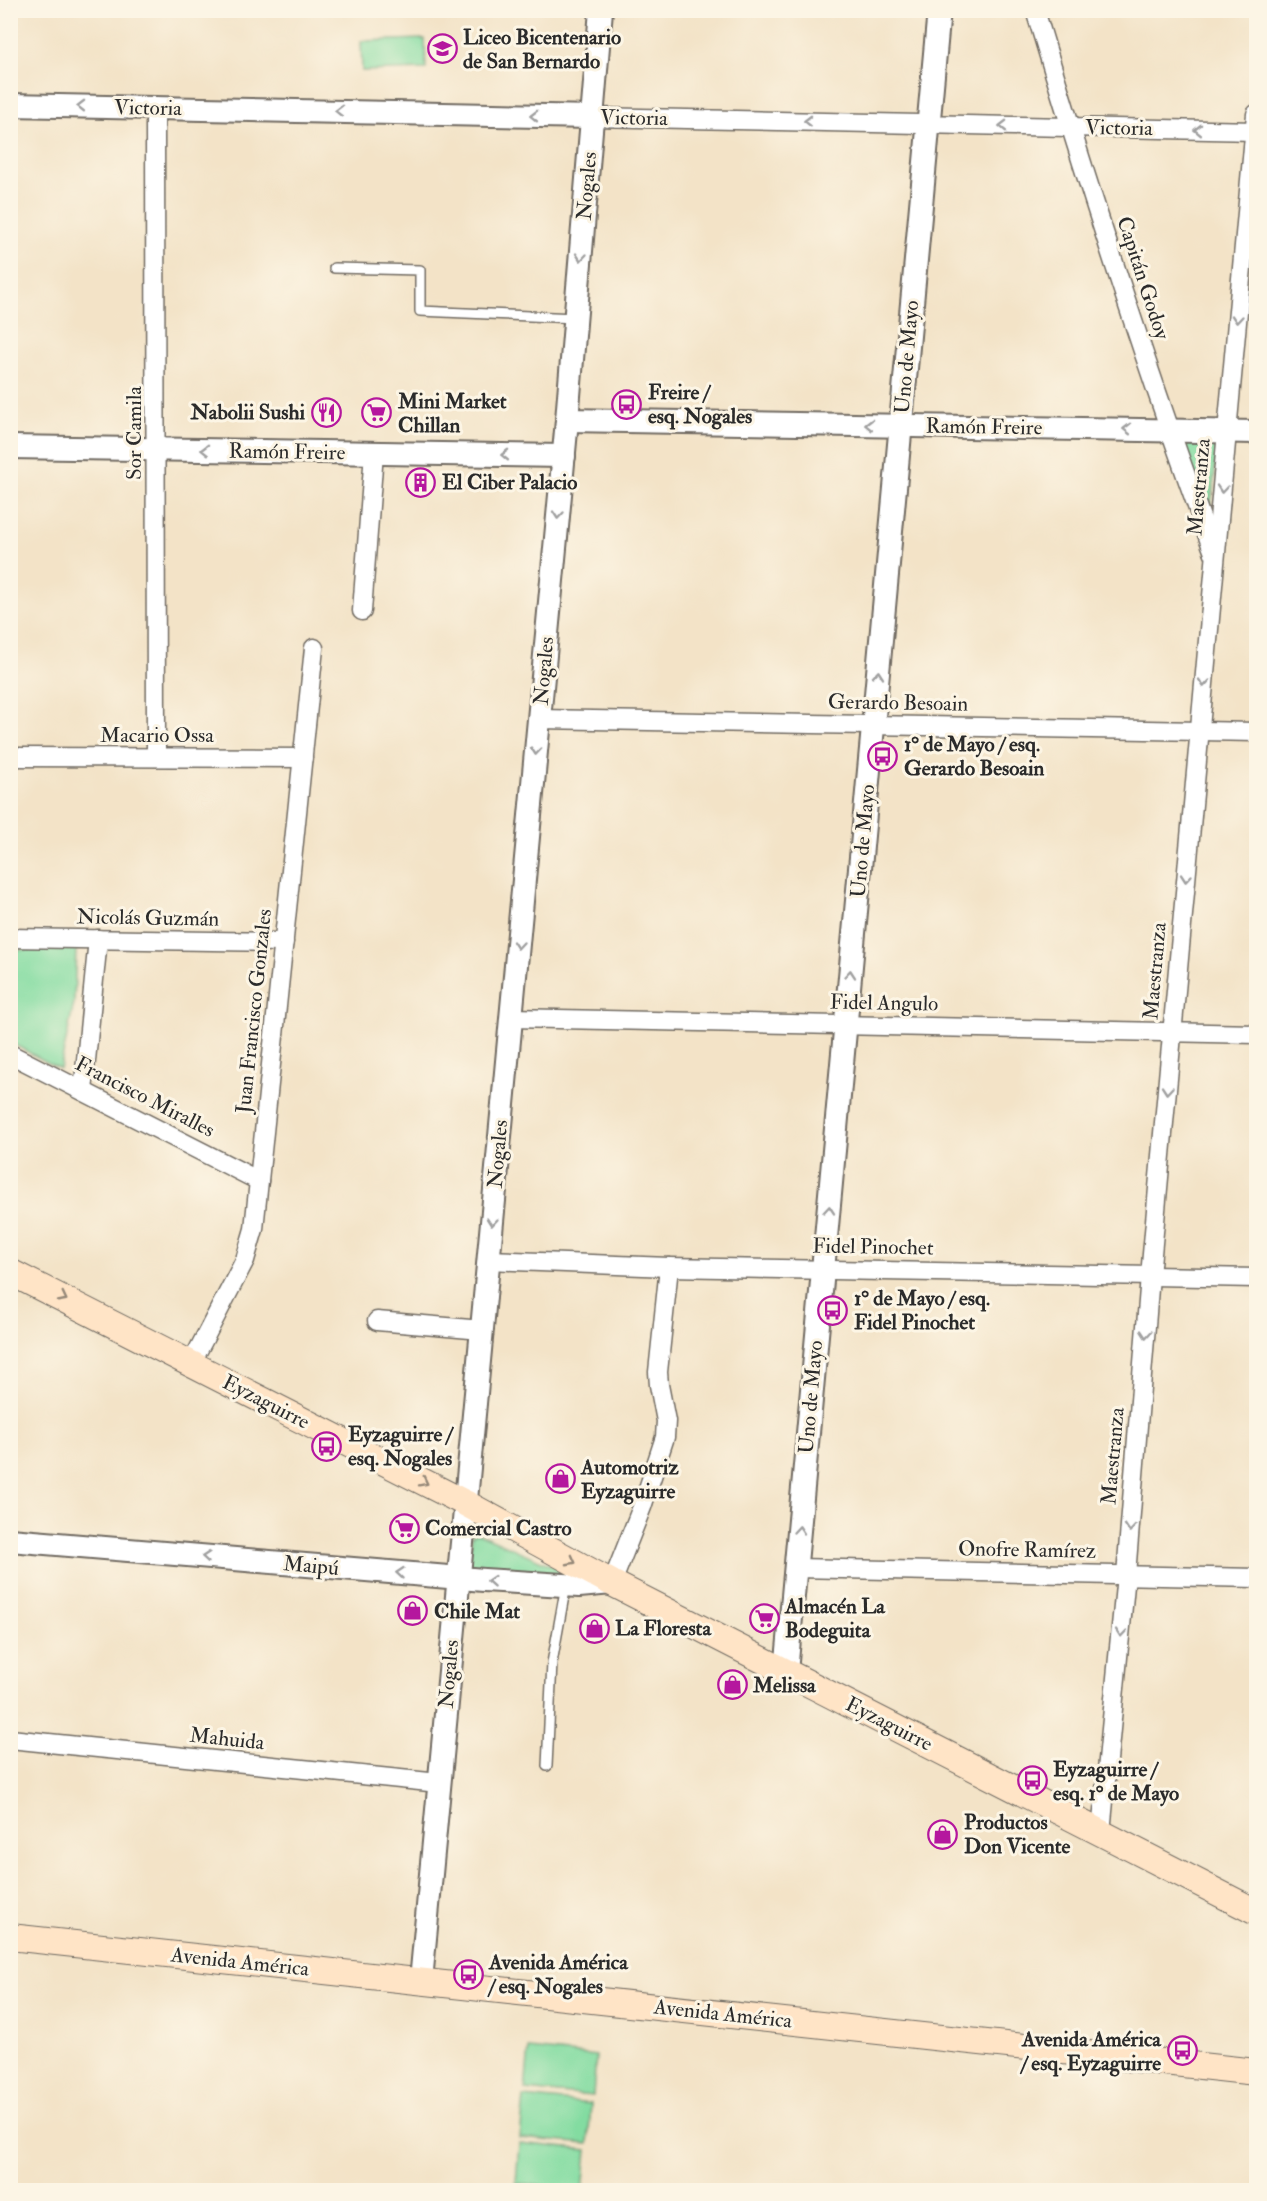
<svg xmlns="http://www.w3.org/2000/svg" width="1267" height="2201" font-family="'IM FELL Double Pica',serif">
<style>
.green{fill:#83dca1;stroke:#578466;stroke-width:1.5}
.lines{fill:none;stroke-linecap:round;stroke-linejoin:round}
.service-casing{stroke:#716b62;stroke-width:12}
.minor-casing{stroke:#716b62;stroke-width:21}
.tertiary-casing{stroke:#716b62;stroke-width:26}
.secondary-casing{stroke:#716b62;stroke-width:28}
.service{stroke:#fff;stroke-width:9}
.minor{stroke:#fff;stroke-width:18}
.tertiary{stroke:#fff;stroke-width:22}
.secondary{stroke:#ffe4c6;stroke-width:26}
.oneway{stroke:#a0a0a0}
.oneway2{stroke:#958878}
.labels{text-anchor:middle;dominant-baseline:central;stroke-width:6;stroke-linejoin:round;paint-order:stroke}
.poi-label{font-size:21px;font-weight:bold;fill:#2b2b2b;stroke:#fcf5e5;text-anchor:start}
.street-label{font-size:21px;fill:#2b2b2b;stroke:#fcf5e5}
</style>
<rect width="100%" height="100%" fill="#fcf5e5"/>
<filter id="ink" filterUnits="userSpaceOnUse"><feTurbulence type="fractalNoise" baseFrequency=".0167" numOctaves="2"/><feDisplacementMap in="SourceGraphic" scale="12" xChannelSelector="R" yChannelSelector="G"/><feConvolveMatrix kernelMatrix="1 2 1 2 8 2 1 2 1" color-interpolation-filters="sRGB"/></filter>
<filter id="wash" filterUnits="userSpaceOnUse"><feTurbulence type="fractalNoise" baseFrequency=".008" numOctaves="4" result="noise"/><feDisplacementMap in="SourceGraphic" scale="24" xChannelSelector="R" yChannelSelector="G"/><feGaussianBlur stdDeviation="1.35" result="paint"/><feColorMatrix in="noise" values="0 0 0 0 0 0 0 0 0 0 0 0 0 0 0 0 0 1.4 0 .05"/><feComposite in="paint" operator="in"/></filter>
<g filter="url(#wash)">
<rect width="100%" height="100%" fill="#f3e3c7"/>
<g class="green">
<polygon points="425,39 426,69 362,71 361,41"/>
<polygon points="1186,438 1211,439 1218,444 1211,505 1204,504 1181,444"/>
<polygon points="76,948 74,1003 60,1069 11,1043 10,950"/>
<polygon points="478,1533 560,1569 563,1573 561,1578 469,1567 472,1535"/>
<polygon points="529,2049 596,2056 593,2096 525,2090"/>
<polygon points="524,2097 591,2104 588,2144 520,2138"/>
<polygon points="519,2143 587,2150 583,2190 516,2183"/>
</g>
</g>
<g filter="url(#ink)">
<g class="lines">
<defs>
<g id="service">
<polyline points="334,268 420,270 420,311 576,318"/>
<polyline points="547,1766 552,1663 566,1585"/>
</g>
<g id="minor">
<path d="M1035,10C1090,193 1148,374 1214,553"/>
<polyline points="155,108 156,757"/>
<polyline points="592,117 1256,131"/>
<polyline points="362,611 374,453"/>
<polyline points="539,719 1256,732"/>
<polyline points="10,757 303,758"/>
<polyline points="10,938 284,942"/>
<polyline points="511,1018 1256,1034"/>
<polyline points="10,1054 259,1181"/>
<polyline points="83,1091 98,939"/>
<polyline points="488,1260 669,1267 1256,1278"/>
<polyline points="377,1321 482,1330"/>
<polyline points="191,1364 245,1260 254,1229 314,648"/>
<polyline points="796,1568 1256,1578"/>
<polyline points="612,1583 642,1507 665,1437 666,1421 659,1385 658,1372 669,1267"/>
<polyline points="10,1739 439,1783"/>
<polyline points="1101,1832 1126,1575 1150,1276 1256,114"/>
</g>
<g id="tertiary">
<polyline points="10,105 592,117"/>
<polyline points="567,420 1256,432"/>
<polyline points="10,447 564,456"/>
<polyline points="10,1540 484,1580 579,1586 612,1583"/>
<polyline points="786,1672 939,10"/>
<polyline points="421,1981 567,420 601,10"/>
</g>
<g id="secondary">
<polyline points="10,1272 465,1503 612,1583 1256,1912"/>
<polyline points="10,1937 1256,2072"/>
</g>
</defs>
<use href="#service" class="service-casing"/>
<use href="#minor" class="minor-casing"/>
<use href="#tertiary" class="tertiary-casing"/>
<use href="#secondary" class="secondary-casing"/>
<use href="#service" class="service"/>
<use href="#minor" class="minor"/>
<use href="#tertiary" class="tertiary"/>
<use href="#secondary" class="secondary"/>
</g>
<defs><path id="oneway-chevron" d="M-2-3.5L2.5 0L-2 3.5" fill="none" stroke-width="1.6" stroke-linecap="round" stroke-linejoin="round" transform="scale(1.5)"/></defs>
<g class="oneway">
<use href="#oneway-chevron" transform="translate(81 106) rotate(-179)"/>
<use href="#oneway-chevron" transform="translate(339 111) rotate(-179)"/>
<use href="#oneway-chevron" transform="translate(534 116) rotate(-179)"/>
<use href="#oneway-chevron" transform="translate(808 121) rotate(-179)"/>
<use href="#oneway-chevron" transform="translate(1003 126) rotate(-179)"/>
<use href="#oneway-chevron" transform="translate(1198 130) rotate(-179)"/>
<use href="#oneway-chevron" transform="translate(581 257) rotate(95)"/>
<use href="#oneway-chevron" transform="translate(1237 319) rotate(95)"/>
<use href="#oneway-chevron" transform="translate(869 425) rotate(-179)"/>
<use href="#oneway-chevron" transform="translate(1127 429) rotate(-179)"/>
<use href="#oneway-chevron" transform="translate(205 450) rotate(-179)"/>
<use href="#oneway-chevron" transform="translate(505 455) rotate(-179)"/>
<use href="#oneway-chevron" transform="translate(1222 489) rotate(95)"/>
<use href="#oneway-chevron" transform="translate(558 515) rotate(95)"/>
<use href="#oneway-chevron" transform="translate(878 675) rotate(-85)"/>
<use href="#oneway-chevron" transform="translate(1204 683) rotate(95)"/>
<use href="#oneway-chevron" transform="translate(536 751) rotate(95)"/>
<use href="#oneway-chevron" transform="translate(1186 878) rotate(95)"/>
<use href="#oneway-chevron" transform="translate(518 945) rotate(95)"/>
<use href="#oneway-chevron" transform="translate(850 974) rotate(-85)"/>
<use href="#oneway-chevron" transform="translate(1167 1090) rotate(95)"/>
<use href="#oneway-chevron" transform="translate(829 1210) rotate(-85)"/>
<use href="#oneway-chevron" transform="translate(492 1222) rotate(95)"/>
<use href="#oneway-chevron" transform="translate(1146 1334) rotate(95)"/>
<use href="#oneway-chevron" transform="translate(1130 1528) rotate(95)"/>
<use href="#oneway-chevron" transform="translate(799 1530) rotate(-85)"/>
<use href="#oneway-chevron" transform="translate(206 1557) rotate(-175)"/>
<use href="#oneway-chevron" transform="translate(400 1573) rotate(-175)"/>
<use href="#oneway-chevron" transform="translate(491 1581) rotate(-176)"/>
<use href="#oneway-chevron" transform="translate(1121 1633) rotate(95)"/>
</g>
<g class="oneway2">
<use href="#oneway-chevron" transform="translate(63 1298) rotate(27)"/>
<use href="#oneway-chevron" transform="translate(424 1482) rotate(27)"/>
<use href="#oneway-chevron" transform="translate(572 1561) rotate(28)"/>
</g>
</g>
<defs>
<symbol id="school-ring" viewBox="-11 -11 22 22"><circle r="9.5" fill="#fcf5e5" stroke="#b5179e" stroke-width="1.5"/><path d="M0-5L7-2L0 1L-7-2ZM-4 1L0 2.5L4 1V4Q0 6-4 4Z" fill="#b5179e"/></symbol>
<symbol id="bus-ring" viewBox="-11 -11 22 22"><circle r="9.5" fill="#fcf5e5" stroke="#b5179e" stroke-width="1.5"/><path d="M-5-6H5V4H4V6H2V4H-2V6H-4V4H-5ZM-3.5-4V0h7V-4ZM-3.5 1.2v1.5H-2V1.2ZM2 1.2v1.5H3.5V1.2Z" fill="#b5179e"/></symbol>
<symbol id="restaurant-ring" viewBox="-11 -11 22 22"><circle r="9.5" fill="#fcf5e5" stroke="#b5179e" stroke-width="1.5"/><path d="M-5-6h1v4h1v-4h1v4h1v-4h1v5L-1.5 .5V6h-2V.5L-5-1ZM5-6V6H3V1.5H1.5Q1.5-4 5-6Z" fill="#b5179e"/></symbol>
<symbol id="supermarket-ring" viewBox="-11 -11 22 22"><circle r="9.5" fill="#fcf5e5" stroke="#b5179e" stroke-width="1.5"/><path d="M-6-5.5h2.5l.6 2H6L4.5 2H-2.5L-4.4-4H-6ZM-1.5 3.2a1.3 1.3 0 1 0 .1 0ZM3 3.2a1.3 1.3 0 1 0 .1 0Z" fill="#b5179e"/></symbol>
<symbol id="building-ring" viewBox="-11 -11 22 22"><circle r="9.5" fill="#fcf5e5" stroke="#b5179e" stroke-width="1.5"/><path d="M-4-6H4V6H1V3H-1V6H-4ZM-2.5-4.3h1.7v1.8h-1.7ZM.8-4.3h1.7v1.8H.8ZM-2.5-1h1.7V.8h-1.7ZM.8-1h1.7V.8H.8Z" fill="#b5179e"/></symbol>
<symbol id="shop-ring" viewBox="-11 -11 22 22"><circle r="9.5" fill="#fcf5e5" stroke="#b5179e" stroke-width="1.5"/><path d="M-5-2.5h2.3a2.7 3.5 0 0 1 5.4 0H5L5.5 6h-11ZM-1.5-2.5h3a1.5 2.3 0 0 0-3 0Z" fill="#b5179e"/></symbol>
</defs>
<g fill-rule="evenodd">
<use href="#school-ring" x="426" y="32" width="33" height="33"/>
<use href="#bus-ring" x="610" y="388" width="33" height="33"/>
<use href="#restaurant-ring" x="310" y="396" width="33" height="33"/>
<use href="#supermarket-ring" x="360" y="396" width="33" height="33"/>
<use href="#building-ring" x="404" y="466" width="33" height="33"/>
<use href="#bus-ring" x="866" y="740" width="33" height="33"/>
<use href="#bus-ring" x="816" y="1294" width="33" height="33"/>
<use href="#bus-ring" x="310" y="1430" width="33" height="33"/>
<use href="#shop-ring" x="544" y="1462" width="33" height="33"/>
<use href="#supermarket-ring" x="388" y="1512" width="33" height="33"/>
<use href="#shop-ring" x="396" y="1594" width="33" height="33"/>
<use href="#supermarket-ring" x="748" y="1602" width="33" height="33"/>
<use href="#shop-ring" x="578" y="1612" width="33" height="33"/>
<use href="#shop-ring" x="716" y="1668" width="33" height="33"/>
<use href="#bus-ring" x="1016" y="1764" width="33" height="33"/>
<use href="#shop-ring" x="926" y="1818" width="33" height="33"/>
<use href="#bus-ring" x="452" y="1958" width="33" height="33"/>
<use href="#bus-ring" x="1166" y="2034" width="33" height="33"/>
</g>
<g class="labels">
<g class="poi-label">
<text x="463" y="37">Liceo Bicentenario<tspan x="463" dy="24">de San Bernardo</tspan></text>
<text x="648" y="392">Freire /<tspan x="648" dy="24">esq. Nogales</tspan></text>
<text x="398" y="401">Mini Market<tspan x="398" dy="24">Chillan</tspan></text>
<text x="305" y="412" text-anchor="end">Nabolii Sushi</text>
<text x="442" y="482">El Ciber Palacio</text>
<text x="904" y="744">1° de Mayo / esq.<tspan x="904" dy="24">Gerardo Besoain</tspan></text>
<text x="854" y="1298">1° de Mayo / esq.<tspan x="854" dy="24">Fidel Pinochet</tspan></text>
<text x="348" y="1434">Eyzaguirre /<tspan x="348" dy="24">esq. Nogales</tspan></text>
<text x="581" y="1467">Automotriz<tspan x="581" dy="24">Eyzaguirre</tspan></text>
<text x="425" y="1528">Comercial Castro</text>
<text x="785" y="1606">Almacén La<tspan x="785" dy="24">Bodeguita</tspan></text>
<text x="434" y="1611">Chile Mat</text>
<text x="615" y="1628">La Floresta</text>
<text x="753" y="1685">Melissa</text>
<text x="1053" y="1769">Eyzaguirre /<tspan x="1053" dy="24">esq. 1° de Mayo</tspan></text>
<text x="964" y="1822">Productos<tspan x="964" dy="24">Don Vicente</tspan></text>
<text x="489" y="1962">Avenida América<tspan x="489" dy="24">/ esq. Nogales</tspan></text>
<text x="1161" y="2039" text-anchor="end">Avenida América<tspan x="1161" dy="24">/ esq. Eyzaguirre</tspan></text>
</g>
<g class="street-label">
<text transform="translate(148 108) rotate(1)">Victoria</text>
<text transform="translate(634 118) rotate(1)">Victoria</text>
<text transform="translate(1119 128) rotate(1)">Victoria</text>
<text transform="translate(587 186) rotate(-85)">Nogales</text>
<text transform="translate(1143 278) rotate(72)">Capitán Godoy</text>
<text transform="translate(907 357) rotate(-85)">Uno de Mayo</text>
<text transform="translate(984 427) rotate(1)">Ramón Freire</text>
<text transform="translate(134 433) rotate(-90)">Sor Camila</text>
<text transform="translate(287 452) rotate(1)">Ramón Freire</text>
<text transform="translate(1199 487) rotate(-85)">Maestranza</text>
<text transform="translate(544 671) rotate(-85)">Nogales</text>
<text transform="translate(898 703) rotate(1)">Gerardo Besoain</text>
<text x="157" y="735">Macario Ossa</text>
<text transform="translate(863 841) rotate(-85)">Uno de Mayo</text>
<text transform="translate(148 918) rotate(1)">Nicolás Guzmán</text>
<text transform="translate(1155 971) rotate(-85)">Maestranza</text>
<text transform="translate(884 1003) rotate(1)">Fidel Angulo</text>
<text transform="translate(254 1011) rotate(-84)">Juan Francisco Gonzales</text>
<text transform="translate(145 1097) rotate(27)">Francisco Miralles</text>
<text transform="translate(498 1154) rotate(-85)">Nogales</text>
<text transform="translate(873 1247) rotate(1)">Fidel Pinochet</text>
<text transform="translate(811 1397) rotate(-85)">Uno de Mayo</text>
<text transform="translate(266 1402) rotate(27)">Eyzaguirre</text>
<text transform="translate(1113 1456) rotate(-85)">Maestranza</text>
<text transform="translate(1027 1550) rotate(1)">Onofre Ramírez</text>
<text transform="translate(311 1566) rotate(5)">Maipú</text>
<text transform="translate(449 1674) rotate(-85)">Nogales</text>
<text transform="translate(889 1724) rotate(27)">Eyzaguirre</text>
<text transform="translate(227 1739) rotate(6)">Mahuida</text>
<text transform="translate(240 1962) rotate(6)">Avenida América</text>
<text transform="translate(723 2014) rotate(6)">Avenida América</text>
</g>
</g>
<rect width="1267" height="2201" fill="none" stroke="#fcf5e5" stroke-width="36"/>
</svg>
